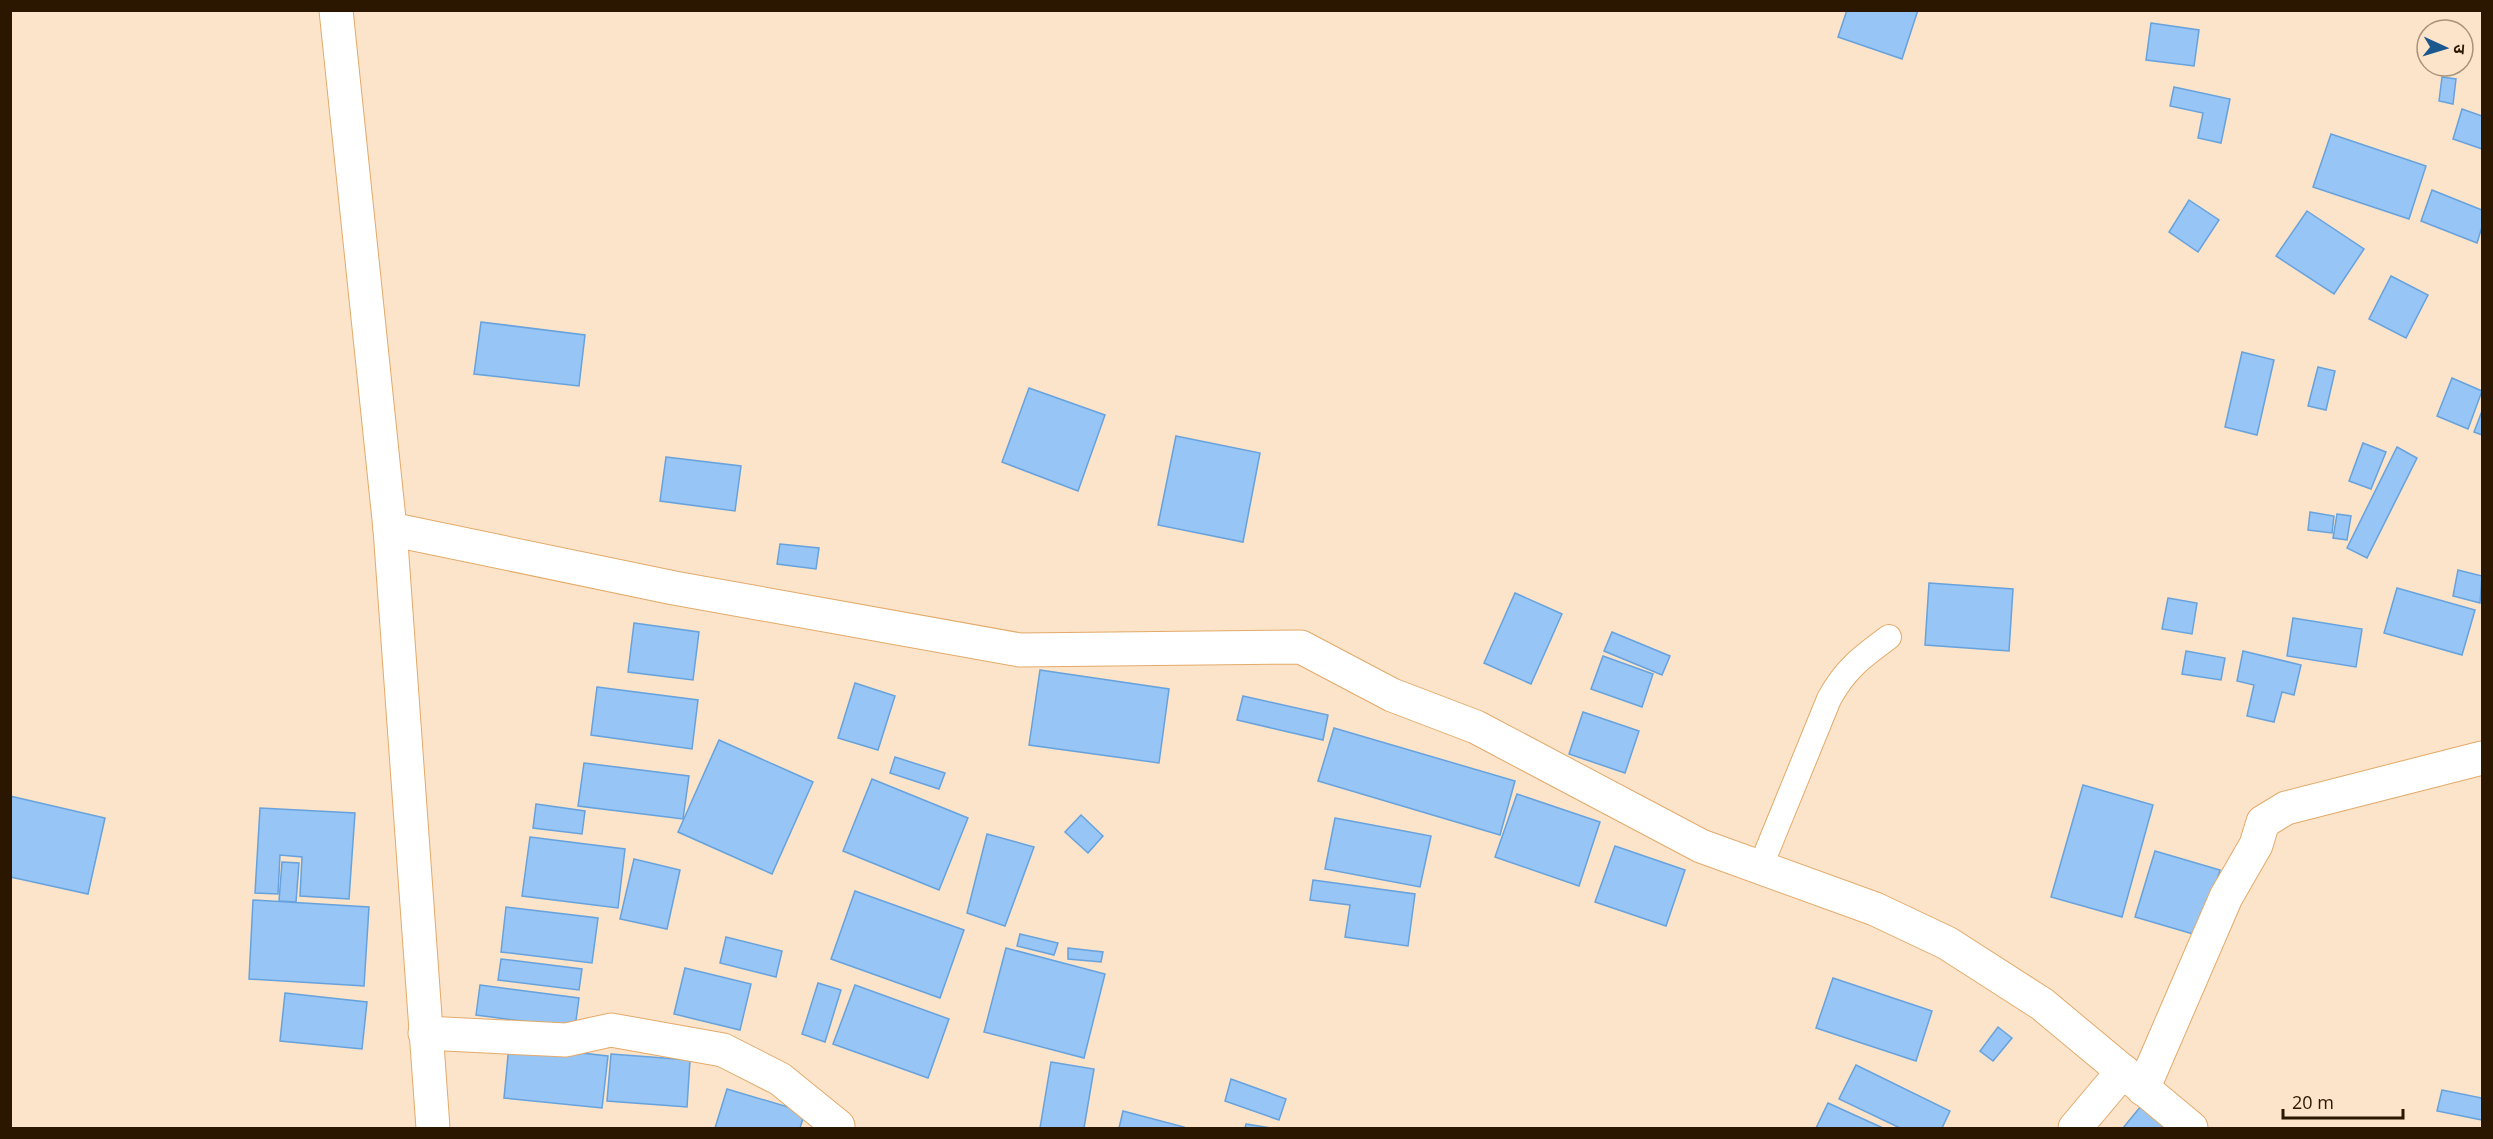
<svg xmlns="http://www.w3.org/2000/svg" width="2493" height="1139" font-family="'Open Sans','Noto Sans Devanagari',sans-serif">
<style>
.building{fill:#96c5f6;stroke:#67a2dd;stroke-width:1.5}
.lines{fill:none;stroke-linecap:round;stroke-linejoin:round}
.service-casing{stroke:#e3aa69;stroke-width:26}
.minor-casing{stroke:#e3aa69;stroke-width:35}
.tertiary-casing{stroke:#e3aa69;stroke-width:35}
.service{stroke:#fff;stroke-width:24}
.minor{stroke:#fff;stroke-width:33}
.tertiary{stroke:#fff;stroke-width:33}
</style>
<rect width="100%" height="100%" fill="#fbe4ca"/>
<g class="building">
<polygon points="1847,10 1918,10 1902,59 1838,37"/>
<polygon points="2151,23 2199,30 2194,66 2146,60"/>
<polygon points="2442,77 2456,79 2453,104 2439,101"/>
<polygon points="2174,87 2230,99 2221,143 2198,138 2203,113 2170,106"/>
<polygon points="2462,109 2482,116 2482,149 2453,139"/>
<polygon points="2331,134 2426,166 2409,219 2313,187"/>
<polygon points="2432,190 2482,210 2482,227 2477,243 2421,221"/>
<polygon points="2189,200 2219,220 2198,252 2169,232"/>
<polygon points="2307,211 2364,249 2334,294 2276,256"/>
<polygon points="2391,276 2428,295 2406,338 2369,319"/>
<polygon points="481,322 585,335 579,386 474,374"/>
<polygon points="2242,352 2274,360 2257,435 2225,427"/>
<polygon points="2318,367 2335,371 2326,410 2308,406"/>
<polygon points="2452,378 2482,391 2468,429 2437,416"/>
<polygon points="1029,388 1105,415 1078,491 1002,462"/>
<polygon points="2482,411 2482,435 2474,432"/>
<polygon points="1176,436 1260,453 1243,542 1158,525"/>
<polygon points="2363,443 2386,452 2371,489 2349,481"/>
<polygon points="2397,447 2417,458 2367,558 2347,548"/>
<polygon points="666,457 741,466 735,511 660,501"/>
<polygon points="2310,512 2334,516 2332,533 2308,530"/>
<polygon points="2337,514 2351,516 2347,540 2333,538"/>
<polygon points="780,544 819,548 816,569 777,564"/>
<polygon points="2458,570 2482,576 2480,603 2453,596"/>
<polygon points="1929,583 2013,589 2009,651 1925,645"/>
<polygon points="2397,588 2475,610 2462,655 2384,633"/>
<polygon points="1515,593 1562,614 1531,684 1484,663"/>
<polygon points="2168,598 2197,603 2192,634 2162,629"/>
<polygon points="2293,618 2362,629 2356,667 2287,656"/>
<polygon points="634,623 699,632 693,680 628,672"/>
<polygon points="1612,632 1670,656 1662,675 1604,651"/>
<polygon points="2186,651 2225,658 2221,680 2182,674"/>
<polygon points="2243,651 2301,665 2294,695 2282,692 2274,722 2247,716 2254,685 2237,681"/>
<polygon points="1603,656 1653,674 1642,707 1591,689"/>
<polygon points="1040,670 1169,689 1159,763 1029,745"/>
<polygon points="855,683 895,696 878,750 838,738"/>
<polygon points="597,687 698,700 692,749 591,735"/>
<polygon points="1243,696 1328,715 1323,740 1237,720"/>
<polygon points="1583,712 1639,731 1625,773 1569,754"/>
<polygon points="1334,728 1515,781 1500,835 1318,781"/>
<polygon points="719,740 813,782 772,874 678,832"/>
<polygon points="895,757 945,773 939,789 890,773"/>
<polygon points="584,763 689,776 683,819 578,806"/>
<polygon points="872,779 968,818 939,890 843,851"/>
<polygon points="2083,785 2153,805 2122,917 2051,897"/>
<polygon points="1517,794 1600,822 1579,886 1495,857"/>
<polygon points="10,796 105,818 88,894 10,877"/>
<polygon points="536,804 585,811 582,834 533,828"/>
<polygon points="260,808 355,813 349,899 300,896 302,857 280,855 278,894 255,893"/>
<polygon points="1081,815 1103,836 1088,853 1065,832"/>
<polygon points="1335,818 1431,836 1420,887 1325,869"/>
<polygon points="987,834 1034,847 1005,926 967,913"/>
<polygon points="530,837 625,849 618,908 522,896"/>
<polygon points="1615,846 1685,870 1666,926 1595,902"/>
<polygon points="2155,851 2220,870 2200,936 2135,917"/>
<polygon points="634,859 680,870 667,929 620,919"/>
<polygon points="282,862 299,863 296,902 279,901"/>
<polygon points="1313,880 1415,894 1408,946 1345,937 1350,905 1310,900"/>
<polygon points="855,891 964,930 940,998 831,959"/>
<polygon points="253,900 369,907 364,986 249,979"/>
<polygon points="506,907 598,918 592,963 501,952"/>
<polygon points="1020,934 1058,943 1054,955 1017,946"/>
<polygon points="726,937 782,951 776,977 720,963"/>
<polygon points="1006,948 1105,974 1084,1058 984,1032"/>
<polygon points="1068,948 1103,952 1101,962 1068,959"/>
<polygon points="501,959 582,969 579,990 498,980"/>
<polygon points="685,968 751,984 740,1030 674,1014"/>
<polygon points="1833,978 1932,1011 1916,1061 1816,1028"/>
<polygon points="818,983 841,990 825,1042 802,1034"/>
<polygon points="480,985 579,998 575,1028 476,1015"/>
<polygon points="855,985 949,1019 928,1078 833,1044"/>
<polygon points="285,993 367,1002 362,1049 280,1041"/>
<polygon points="1998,1027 2012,1038 1993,1061 1980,1051"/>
<polygon points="509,1045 608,1056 602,1108 504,1098"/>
<polygon points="611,1054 690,1060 687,1107 607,1101"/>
<polygon points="1051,1062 1094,1069 1084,1128 1040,1128"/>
<polygon points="1856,1065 1950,1111 1942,1128 1900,1128 1839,1099"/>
<polygon points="1231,1079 1286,1099 1279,1120 1225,1101"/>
<polygon points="727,1089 805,1112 800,1128 715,1128"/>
<polygon points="2442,1090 2482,1098 2482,1120 2437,1111"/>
<polygon points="1828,1103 1883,1128 1816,1128"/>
<polygon points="2141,1106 2168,1128 2123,1128"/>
<polygon points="1123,1111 1184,1127 1184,1128 1119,1128"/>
<polygon points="1246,1124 1271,1128 1245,1128"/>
</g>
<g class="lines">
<defs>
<path id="service" d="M1760,868L1829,699C1845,669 1863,656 1889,637"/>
<g id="minor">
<polyline points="425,1033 566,1040 611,1030 723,1050 780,1079 838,1126"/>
<polyline points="2143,1089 2226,897 2256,845 2263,822 2286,808 2482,758"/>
<polyline points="2075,1128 2123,1071"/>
</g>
<g id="tertiary">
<polyline points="336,10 390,529 433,1128"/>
<polyline points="390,529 674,588 1020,650 1301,647 1392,695 1476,727 1701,846 1875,909 1947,943 2042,1004 2191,1128"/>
</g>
</defs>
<use href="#service" class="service-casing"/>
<use href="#minor" class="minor-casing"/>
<use href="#tertiary" class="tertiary-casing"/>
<use href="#service" class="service"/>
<use href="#minor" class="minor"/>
<use href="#tertiary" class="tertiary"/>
</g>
<rect width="2493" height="1139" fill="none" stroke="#2b1600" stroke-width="24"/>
<g transform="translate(2445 48) rotate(94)"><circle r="28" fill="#fbe4ca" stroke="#a89279" stroke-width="1.5"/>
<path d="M0-4.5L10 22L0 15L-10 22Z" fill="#1b588e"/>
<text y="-9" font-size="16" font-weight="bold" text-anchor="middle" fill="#2b1600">उ</text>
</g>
<path d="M2283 1109v9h120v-9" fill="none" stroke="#2b1600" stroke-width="3"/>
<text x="2292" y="1109" font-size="18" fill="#2b1600" stroke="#fbe4ca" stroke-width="4.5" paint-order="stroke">20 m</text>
</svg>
